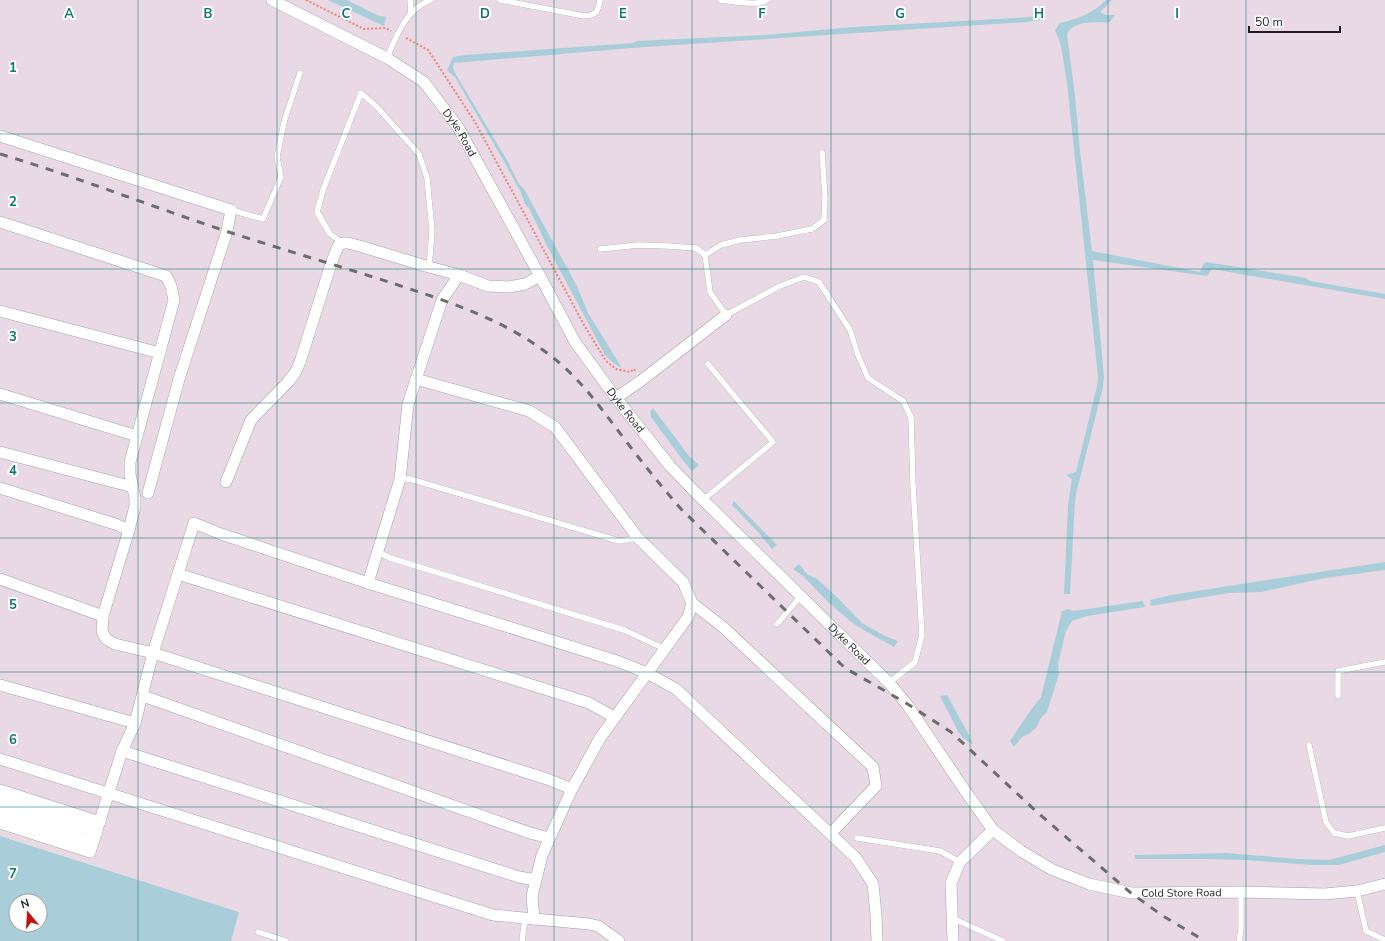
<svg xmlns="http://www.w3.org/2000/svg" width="1385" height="941" font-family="'Nunito Sans',sans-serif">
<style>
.industrial{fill:#e8d9e5}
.water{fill:#aaced9;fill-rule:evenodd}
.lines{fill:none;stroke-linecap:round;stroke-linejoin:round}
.lane-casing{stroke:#a3a3a3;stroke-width:6}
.street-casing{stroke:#a3a3a3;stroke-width:12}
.path{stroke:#f08576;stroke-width:2;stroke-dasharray:2 2;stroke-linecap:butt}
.lane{stroke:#fff;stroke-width:5.5}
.street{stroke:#fff;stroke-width:11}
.rail{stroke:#6d6d6d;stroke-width:3;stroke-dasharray:8 8;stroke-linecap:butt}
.grid{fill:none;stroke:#0f766e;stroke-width:1;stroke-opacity:0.55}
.labels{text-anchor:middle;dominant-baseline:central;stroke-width:4;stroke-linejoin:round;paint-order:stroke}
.street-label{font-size:11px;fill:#1f1f1f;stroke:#fff}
.grid-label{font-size:13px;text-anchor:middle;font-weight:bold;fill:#0f766e;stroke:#fff;stroke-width:4;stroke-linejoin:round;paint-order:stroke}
</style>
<rect width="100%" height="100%" fill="#efece6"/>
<polygon class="industrial" points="0,0 1385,0 1385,941 231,941 239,912 0,836"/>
<g class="water">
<polygon points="328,0 347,0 377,15 386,17 384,26"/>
<path d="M1106,0H1112L1100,12L1106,15H1115L1110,22C1096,23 1075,19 1067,34L1075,96L1080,151L1092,251L1200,272L1203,265L1206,262L1306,278L1310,281L1385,294V299L1212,269L1207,276L1093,260L1104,377L1103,387L1077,490L1075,501L1070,594H1064L1068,505L1072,479L1066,475L1076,472L1097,386L1098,377L1067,83L1061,46L1055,30L1060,23C1077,19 1094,13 1106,0Z"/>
<polygon points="1038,16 1044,16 1041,20 1027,22 644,47 454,63 453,67 455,73 507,160 519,184 524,189 577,286 588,313 622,368 613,363 605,355 546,244 529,208 525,204 521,193 510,172 455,77 447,70 453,57 465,55 633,43 637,41 764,35 854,27 1015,18"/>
<polygon points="653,408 689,456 699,465 692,471 684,462 651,417 650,412"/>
<polygon points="734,501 777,545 772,549 759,533 732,505"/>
<polygon points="1385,562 1385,570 1325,578 1261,592 1229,593 1151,606 1150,600 1171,595 1254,582"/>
<polygon points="799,564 808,575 816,578 837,597 862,623 885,636 898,641 894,647 862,629 850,621 827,601 803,576 793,569"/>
<polygon points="1143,601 1145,607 1087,616 1072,621 1066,631 1058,664 1059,674 1047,712 1041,718 1036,728 1030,733 1022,737 1014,747 1010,741 1030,711 1041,697 1062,611 1068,609 1073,611"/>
<polygon points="947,695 970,737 973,745 962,737 958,731 940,696"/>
<path d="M0,836L239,912L231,941H0ZM16,901H40V925H16Z"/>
<polygon points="1385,845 1385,852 1339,865 1312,865 1246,860 1203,859 1135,859 1135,855 1226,853 1298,859 1329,860"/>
</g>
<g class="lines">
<defs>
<g id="lane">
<polyline points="410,0 411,14"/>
<path d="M500,0L584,16C597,15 598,12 600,0"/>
<path d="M720,0C731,1 759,7 767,0"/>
<path d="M387,58C396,36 406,9 431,0"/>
<polyline points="231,210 263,219 281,177 277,157 284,122 300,73"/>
<polyline points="343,243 330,234 317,212 323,190 361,93 377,107 419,154 427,178 432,231 429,267"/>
<polyline points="600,249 638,245 668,246 696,248 705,255 710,292 726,315 780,286 804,277 819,282 850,330 858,355 868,378 903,401 911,417 913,486 922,635 915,662 889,683"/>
<polyline points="705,255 721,245 740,240 777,236 812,229 824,220 825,199 822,152"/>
<polyline points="400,479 410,479 619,541 638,538"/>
<polyline points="703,500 773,442 708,364"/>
<polyline points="378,552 390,558 624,630 665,649"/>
<polyline points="777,624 800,597"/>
<polyline points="1338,696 1338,671 1385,662"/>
<polyline points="1309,745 1326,822 1334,833 1348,836 1385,828"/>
<polyline points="857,838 940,851 960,862"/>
<polyline points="1357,891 1366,931 1385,940"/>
<polyline points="952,918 1003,941"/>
<polyline points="258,932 286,941"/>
<polyline points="522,941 525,918"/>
<polyline points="1239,941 1241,929 1241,892"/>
</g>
<g id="street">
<path id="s1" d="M272,0L387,58L424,82L458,127L540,276L575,342L616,398L670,466L695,492L889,683L906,703L966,792L993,830L1021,851L1051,869L1089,884L1131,893L1241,892L1325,894L1357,891L1385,884"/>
<polyline points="0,136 231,210 227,231 179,379 148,493"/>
<polyline points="0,222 166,276 171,286 174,300 130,462 130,474 135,498 135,506 129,530 103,616 102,631 106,639 115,644 153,653 547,779 572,789"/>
<polyline points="0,311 160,353"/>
<polyline points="416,379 529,411 555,427 638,538 683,582 692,603 688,617 600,738 572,789 542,855 532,896 534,919"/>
<polyline points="0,394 137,436"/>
<polyline points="616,398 642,380 726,315"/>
<polyline points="0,452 133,487"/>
<polyline points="226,482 251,420 288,382 295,373 300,362 331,264 338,246 343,243 348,243 363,247 429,267 459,275 488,286 509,287 525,284 540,276"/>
<polyline points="0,488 115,524 129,530"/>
<polyline points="178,574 589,703 614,717"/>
<polyline points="0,579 103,616"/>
<polyline points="368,583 400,479 408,404 442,300 459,275"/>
<polyline points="692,603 723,627 873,767 876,786 831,833"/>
<polyline points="0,685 135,723"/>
<polyline points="143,696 530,833 549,838"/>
<polyline points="122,751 519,877 536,880"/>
<polyline points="0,759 493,915 589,924 598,926 619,941"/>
<polyline points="0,790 100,822"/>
<polyline points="0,801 97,832"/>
<polyline points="0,812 93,842"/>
<polyline points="0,823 90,852 122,751 135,723 153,653 194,523 221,534 368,583 617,661 647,673 676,689 856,858 873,884 876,915 877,941"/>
<polyline points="953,941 951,883 960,862 993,830"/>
</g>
</defs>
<use href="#lane" class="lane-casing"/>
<use href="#street" class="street-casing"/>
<g class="path">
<polyline points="306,0 364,29 386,28 391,31"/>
<polyline points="406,38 428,50 475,122 584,325 606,361 616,369 630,372 634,369 635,371"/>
</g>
<use href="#lane" class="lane"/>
<use href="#street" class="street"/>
<path class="rail" d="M0,154C81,178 160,210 241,236C291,252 342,267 392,283C446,301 501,318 547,353C581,378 601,409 626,441C644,465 662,487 681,509L845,668L906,703L951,732L1038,813L1131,893L1163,916L1205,941"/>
</g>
<path class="grid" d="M138,0V941M277,0V941M416,0V941M554,0V941M692,0V941M831,0V941M970,0V941M1108,0V941M1246,0V941M0,134H1385M0,269H1385M0,403H1385M0,538H1385M0,672H1385M0,807H1385"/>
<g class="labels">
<g class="street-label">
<text stroke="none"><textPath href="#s1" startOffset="235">Dyke Road</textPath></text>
<text stroke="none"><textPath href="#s1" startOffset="559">Dyke Road</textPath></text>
<text stroke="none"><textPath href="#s1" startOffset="883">Dyke Road</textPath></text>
<text stroke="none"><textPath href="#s1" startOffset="1323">Cold Store Road</textPath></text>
</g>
</g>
<g class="grid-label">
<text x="69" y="18">A</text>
<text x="208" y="18">B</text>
<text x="346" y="18">C</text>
<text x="485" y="18">D</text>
<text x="623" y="18">E</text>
<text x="762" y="18">F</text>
<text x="900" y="18">G</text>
<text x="1039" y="18">H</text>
<text x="1177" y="18">I</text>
<text x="13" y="72">1</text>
<text x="13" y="206">2</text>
<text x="13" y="341">3</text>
<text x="13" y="475">4</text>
<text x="13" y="609">5</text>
<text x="13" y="744">6</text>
<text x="13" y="878">7</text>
</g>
<g transform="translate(28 913) rotate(342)"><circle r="19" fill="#ffffff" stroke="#a5a5a5"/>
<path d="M0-3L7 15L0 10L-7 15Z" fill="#bf120f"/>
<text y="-6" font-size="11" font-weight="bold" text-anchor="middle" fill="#1f1f1f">N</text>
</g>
<path d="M1249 26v6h91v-6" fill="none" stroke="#1f1f1f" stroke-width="2"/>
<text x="1255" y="26" font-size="12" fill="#1f1f1f" stroke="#ffffff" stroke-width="3" paint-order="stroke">50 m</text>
</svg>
